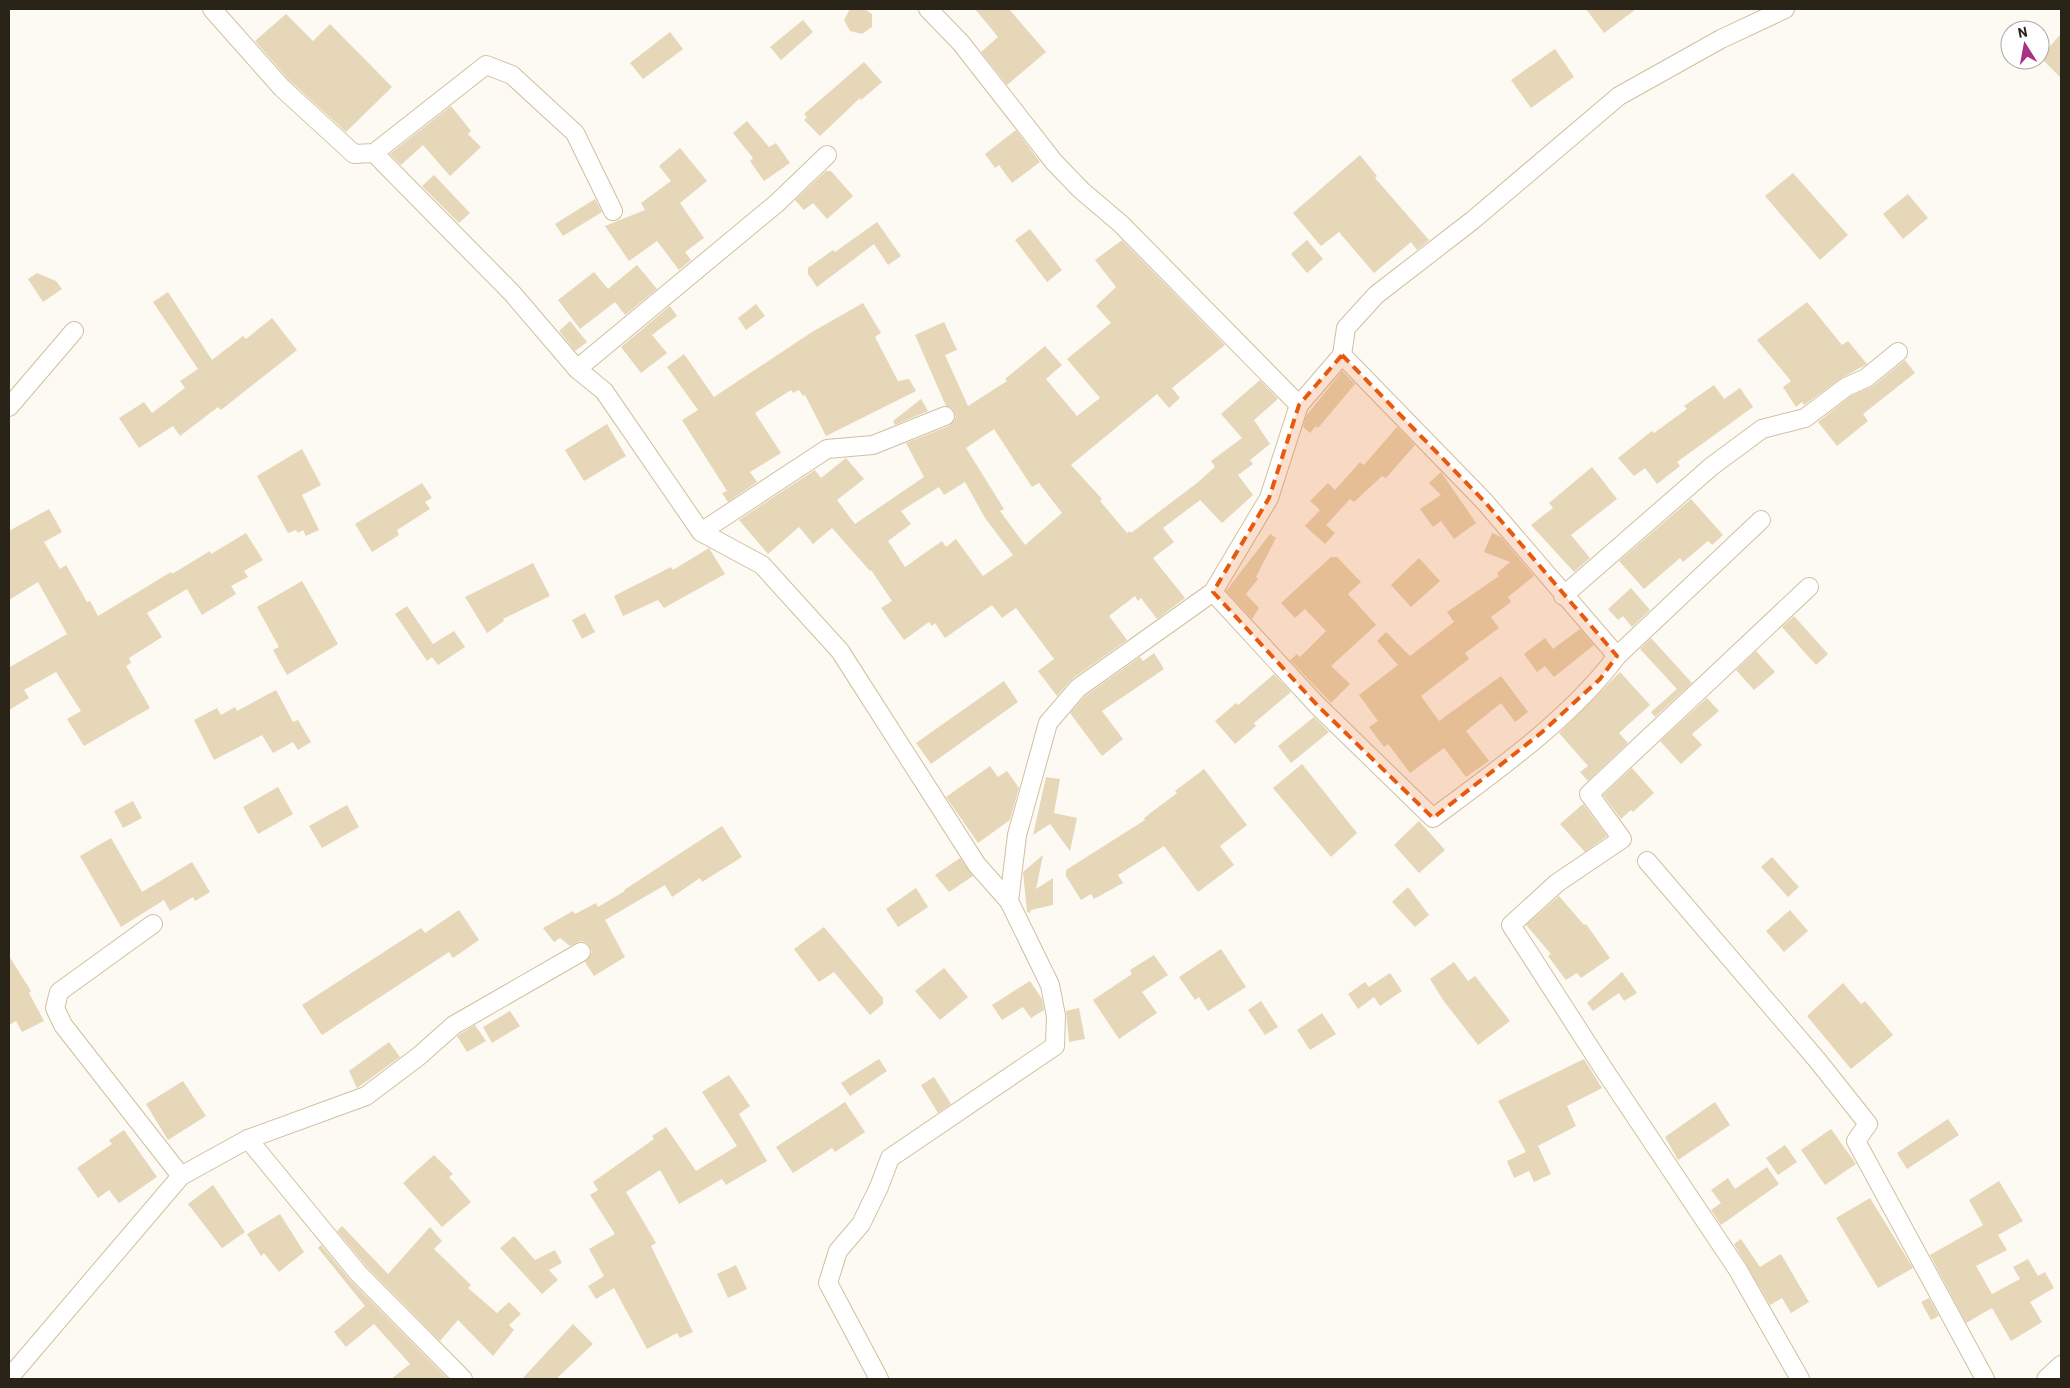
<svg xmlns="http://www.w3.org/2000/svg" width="2070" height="1388" font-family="Barlow,sans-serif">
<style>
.building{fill:#e6d7b9;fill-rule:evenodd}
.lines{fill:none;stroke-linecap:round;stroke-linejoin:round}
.street-casing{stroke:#d1c09f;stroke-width:20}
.street{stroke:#fff;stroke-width:18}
.marked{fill:#e8590c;fill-opacity:0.2;stroke:#e8590c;stroke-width:4;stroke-dasharray:10 6;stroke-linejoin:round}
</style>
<rect width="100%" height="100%" fill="#fdf9f3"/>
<g class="building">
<polygon points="850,9 865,9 872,14 872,27 862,34 850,31 844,20"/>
<polygon points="975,9 1009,9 1046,52 1007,85 981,52 998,37"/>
<polygon points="1586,9 1636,9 1604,33"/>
<polygon points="286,14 313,41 330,24 392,87 346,132 290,81 255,41"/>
<polygon points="803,20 813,32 781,60 770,47"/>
<polygon points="670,32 683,49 643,79 630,63"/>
<polygon points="2061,34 2061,78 2040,57"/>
<polygon points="1555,49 1574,77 1531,108 1511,80"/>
<polygon points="864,62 882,82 861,100 860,98 820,136 804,120 807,117 804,114"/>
<polygon points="451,106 471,131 468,134 481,147 450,176 423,145 401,165 390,154"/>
<polygon points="747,121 769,147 776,143 790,163 764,181 750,161 753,158 733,133"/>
<polygon points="1016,130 1040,162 1012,183 999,165 995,168 985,154"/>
<polygon points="680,148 707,181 680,203 704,238 685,252 691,260 679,270 657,241 629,261 605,226 645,210 641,203 671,181 659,166"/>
<polygon points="1360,155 1377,176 1375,178 1429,240 1417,250 1411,242 1374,273 1339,232 1321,246 1293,213"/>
<polygon points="826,171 831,171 853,196 827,219 813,203 804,210 795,200"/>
<polygon points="1793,173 1848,235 1820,260 1765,196"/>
<polygon points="434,175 470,213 459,223 422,186"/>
<polygon points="1908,194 1928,218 1903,239 1883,214"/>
<polygon points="595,199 602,212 563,236 555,224"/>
<polygon points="877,222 901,256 888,265 874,244 817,287 808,274 808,268 833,250 835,252"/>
<polygon points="1030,229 1062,270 1047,282 1015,240"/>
<path d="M1122,240L1225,345L1172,388L1180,398L1169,408L1157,394L1071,465L1102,499L1100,501L1127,533L1130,531L1131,533L1197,483L1215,467L1211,461L1242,438L1221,414L1260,380L1278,399L1254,420L1270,444L1250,460L1253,464L1238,475L1253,495L1222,523L1200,500L1163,528L1174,542L1153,558L1185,598L1157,619L1141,598L1138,601L1135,596L1109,616L1127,640L1072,679L1057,696L1038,671L1054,659L1016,608L1002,618L992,605L945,638L935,623L932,626L929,622L904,640L881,608L892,601L871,570L870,571L832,528L813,544L799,527L768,554L739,520L815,470L821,478L846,458L864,479L837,500L855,524L924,477L906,443L949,426L956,417L952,408L946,406L915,335L944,322L957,350L945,355L968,406L1007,381L1005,379L1045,346L1062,365L1046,379L1077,416L1100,398L1067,359L1111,323L1096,306L1116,287L1095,260ZM994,429L1032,487L1039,483L1062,513L1025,545L1000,511L1004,509L966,448ZM965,482L985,518L1013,555L983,576L956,539L946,547L942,541L905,567L888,541L911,524L901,511L939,487L944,495Z"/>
<polygon points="1307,240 1323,259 1307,273 1291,254"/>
<polygon points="637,265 657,289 625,315 615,302 580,329 558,300 594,272 608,289"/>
<polygon points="37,273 56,281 62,289 43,302 28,279"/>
<polygon points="168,292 212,360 243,336 246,339 272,318 297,350 221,410 218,407 180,436 173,426 139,448 119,418 144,402 152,413 185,388 180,381 198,369 153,302"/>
<polygon points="1807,302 1842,345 1848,341 1867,364 1840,379 1804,405 1802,402 1796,407 1783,387 1791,381 1757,340"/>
<polygon points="863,303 881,333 875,337 898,381 909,379 916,391 826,436 805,395 803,396 799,390 793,393 791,390 755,413 781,453 750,472 757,482 728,502 722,493 727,491 682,420 698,410 667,367 684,354 714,397 812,332"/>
<polygon points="756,304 765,316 746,330 738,318"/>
<polygon points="670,306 677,316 652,335 667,353 641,373 621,347"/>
<polygon points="570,321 587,342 575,351 559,331"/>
<polygon points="1905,360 1915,373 1863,414 1868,421 1837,446 1818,422 1851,396 1873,386"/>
<polygon points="1342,371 1355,384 1318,428 1316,426 1310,433 1303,427 1306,416"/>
<polygon points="1714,385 1724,399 1740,388 1753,407 1677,462 1680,466 1657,484 1645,468 1634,476 1618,458 1652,431 1654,433 1687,409 1684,406"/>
<polygon points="921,399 928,411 895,425 893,421"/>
<polygon points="607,424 626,456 584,481 565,450"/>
<polygon points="1397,427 1415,445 1386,478 1382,476 1354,502 1350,499 1326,525 1335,533 1325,544 1305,526 1320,510 1310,501 1328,483 1335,490 1360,462 1364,465"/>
<polygon points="302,449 321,485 302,495 319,530 306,536 303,530 298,533 296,530 288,533 257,476"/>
<polygon points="1592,467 1617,499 1571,535 1590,558 1574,572 1531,525 1553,508 1549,503"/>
<polygon points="1441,472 1476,523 1454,539 1441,521 1433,527 1420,509 1441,495 1429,483"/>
<polygon points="422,483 432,498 425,502 430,509 397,530 399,535 372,552 355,524"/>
<polygon points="1691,499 1723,535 1712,545 1708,541 1683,562 1680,558 1644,589 1619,561"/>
<polygon points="49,509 62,532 44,542 60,569 66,565 87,602 90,601 98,616 171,572 172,574 210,551 211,554 246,533 263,560 244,571 248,577 231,586 236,594 202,615 187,589 147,613 162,637 129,658 131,663 126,666 150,708 84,746 67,719 81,711 56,672 24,690 29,698 9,710 9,665 10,667 67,634 38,582 9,600 9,531"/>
<polygon points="1492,533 1501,537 1534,576 1508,597 1511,602 1491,617 1499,628 1465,653 1469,659 1421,696 1439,721 1501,676 1528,712 1515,722 1501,703 1466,731 1489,761 1466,777 1444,748 1410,773 1388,744 1384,747 1369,727 1378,721 1359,695 1398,665 1377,641 1386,632 1410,656 1454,622 1447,612 1499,576 1497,573 1510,562 1484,552"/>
<polygon points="1270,534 1276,538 1256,577 1258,579 1246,594 1259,608 1252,619 1226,591"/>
<polygon points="709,548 725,574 664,608 658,600 623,616 614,596 671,567 673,570"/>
<polygon points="1331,557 1337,557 1361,582 1348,594 1376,625 1331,666 1350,684 1331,703 1290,660 1297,654 1300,657 1326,631 1305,609 1295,618 1281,603"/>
<polygon points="1419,558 1440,581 1411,607 1391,585"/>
<polygon points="533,563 550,596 503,619 504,621 487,633 465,597"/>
<polygon points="302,581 338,644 287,675 273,650 279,647 257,607"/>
<polygon points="1631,588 1650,610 1632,627 1623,616 1618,620 1608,609"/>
<polygon points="407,606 433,644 454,631 465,647 438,665 432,657 427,661 395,614"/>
<polygon points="585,613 595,632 582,639 572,620"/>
<polygon points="1794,616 1828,654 1816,665 1782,627"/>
<polygon points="1580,629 1594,645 1554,677 1545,666 1537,672 1524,654 1545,638 1553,649"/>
<polygon points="1651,638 1692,683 1655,717 1651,712 1677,689 1640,649"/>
<polygon points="1756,651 1775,672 1754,690 1736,670"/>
<polygon points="1154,653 1164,669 1102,711 1123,739 1102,756 1070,713 1085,696 1140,657 1143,661"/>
<polygon points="1620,672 1650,705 1619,733 1628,743 1588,781 1580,772 1588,766 1559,733"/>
<polygon points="1274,674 1291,692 1254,723 1256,726 1235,744 1215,721 1236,703 1238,705"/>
<polygon points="1004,681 1018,702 931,764 916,743"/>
<polygon points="276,690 293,722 298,720 311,742 298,750 293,742 273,753 262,735 214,760 194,720 217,708 221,715 235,707 237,711"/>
<polygon points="1707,698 1719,711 1692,734 1702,745 1681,764 1660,741"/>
<polygon points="1314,717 1329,732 1291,763 1278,746"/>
<polygon points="1302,764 1357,833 1331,857 1273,788"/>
<polygon points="990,766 998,777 1007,771 1019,788 1010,820 978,843 946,797"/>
<polygon points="1632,768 1654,793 1633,812 1631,810 1621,819 1603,795"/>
<polygon points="1204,769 1247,825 1220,846 1234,865 1198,892 1164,846 1118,875 1123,883 1094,899 1091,894 1081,900 1066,876 1066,870 1145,820 1144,818 1177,793 1175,791"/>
<polygon points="1046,777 1060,779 1054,813 1077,818 1070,851 1050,824 1033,835"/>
<polygon points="278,787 293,814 258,834 243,807"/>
<polygon points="133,801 142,818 123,828 114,811"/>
<polygon points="1583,804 1607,836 1585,852 1560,824"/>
<polygon points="347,805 359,827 322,848 309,826"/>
<polygon points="1419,821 1445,850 1419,873 1394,845"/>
<polygon points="722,826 742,857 702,882 700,878 672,897 665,885 605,920 625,957 594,976 585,962 592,952 587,943 581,941 570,946 560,938 554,942 543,928 573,911 575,914 596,903 598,907 625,891 624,890"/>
<polygon points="111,838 142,892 192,862 210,892 195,901 193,897 170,911 164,900 121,927 80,856"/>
<polygon points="1043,855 1036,889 1053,878 1053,905 1031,910 1030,913 1027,912 1023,872"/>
<polygon points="1772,857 1799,887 1788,897 1761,867"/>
<polygon points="960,858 973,876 949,892 935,875"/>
<polygon points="1408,887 1429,915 1415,927 1392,902"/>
<polygon points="916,888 928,907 898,927 886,909"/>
<polygon points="1559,896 1584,925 1586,924 1610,958 1581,978 1577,973 1566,980 1548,956 1551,954 1526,925"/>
<polygon points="459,910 479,940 453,958 449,952 322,1035 302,1005 421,928 425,933"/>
<polygon points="1790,910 1808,931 1784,952 1766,931"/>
<polygon points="824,927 883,998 883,1004 870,1015 834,972 819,982 794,949"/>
<polygon points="1221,949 1246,987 1208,1011 1199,997 1195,1000 1179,977"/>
<polygon points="1154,955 1168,975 1142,992 1157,1013 1119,1039 1093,1000 1132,974 1130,970"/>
<polygon points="9,956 31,991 29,993 44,1021 22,1032 16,1021 9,1025"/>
<polygon points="1454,962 1468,981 1475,976 1510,1021 1478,1045 1443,1000 1430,979"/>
<polygon points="944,968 968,997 940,1020 915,991"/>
<polygon points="1622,972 1637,993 1624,1001 1619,993 1593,1011 1587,1003"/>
<polygon points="1390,973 1402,991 1380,1006 1374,997 1358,1009 1348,994 1365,982 1369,987"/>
<polygon points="1030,981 1042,999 1044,1010 1031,1018 1023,1007 1002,1020 992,1005"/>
<polygon points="1843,983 1861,1004 1865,1001 1893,1035 1851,1069 1807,1016"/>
<polygon points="1261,1001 1278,1027 1265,1035 1248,1010"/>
<polygon points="1079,1008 1085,1039 1069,1042 1066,1011"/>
<polygon points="510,1011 520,1026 492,1043 483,1027"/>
<polygon points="1322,1013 1336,1034 1310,1050 1297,1030"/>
<polygon points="475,1025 486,1041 467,1052 457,1036"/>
<polygon points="389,1042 400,1057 357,1088 349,1071"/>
<polygon points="879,1059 887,1071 850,1096 841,1083"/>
<polygon points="1584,1059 1602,1088 1567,1106 1576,1126 1530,1150 1538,1146 1551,1174 1534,1182 1529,1171 1514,1178 1507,1161 1526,1152 1498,1101"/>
<polygon points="729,1075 750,1106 739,1114 767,1161 726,1185 722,1179 679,1204 660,1170 626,1192 656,1243 651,1246 693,1332 680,1338 677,1333 647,1349 614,1288 596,1299 588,1286 604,1276 589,1249 615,1234 590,1195 598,1190 593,1182 654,1139 652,1136 666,1127 696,1171 737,1146 702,1092"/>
<polygon points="934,1077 951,1104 938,1113 921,1085"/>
<polygon points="183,1081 206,1116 168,1140 146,1104"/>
<polygon points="845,1102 865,1132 835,1152 832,1148 793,1173 776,1147"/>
<polygon points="1715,1102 1730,1125 1678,1160 1665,1137"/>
<polygon points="1948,1119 1959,1135 1907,1169 1897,1153"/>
<polygon points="1831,1129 1856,1164 1825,1185 1801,1150"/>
<polygon points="124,1130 157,1177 119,1203 109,1190 98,1198 77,1168 112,1144 109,1140"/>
<polygon points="1785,1145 1797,1162 1778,1175 1766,1158"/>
<polygon points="434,1155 453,1174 449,1177 471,1202 442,1227 403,1183"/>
<polygon points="1767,1167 1779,1184 1721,1225 1711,1210 1721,1203 1711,1190 1728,1178 1735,1189"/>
<polygon points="1999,1181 2023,1221 1998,1235 2007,1250 1976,1266 1992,1294 2020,1279 2013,1267 2028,1259 2038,1276 2045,1272 2054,1288 2030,1302 2042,1322 2011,1341 1992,1308 1966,1323 1930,1255 1983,1225 1969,1200"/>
<polygon points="213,1185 245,1232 222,1248 188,1204"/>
<polygon points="1870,1198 1913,1268 1878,1288 1836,1218"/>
<polygon points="280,1214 304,1252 279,1272 264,1253 261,1256 247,1234"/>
<polygon points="342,1226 388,1274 430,1227 442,1241 434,1249 471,1285 468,1288 497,1313 509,1302 521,1314 509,1325 514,1330 493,1356 458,1320 440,1341 366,1266 337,1231"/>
<polygon points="514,1236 535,1260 555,1250 562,1263 549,1270 558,1280 542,1294 500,1248"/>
<polygon points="1741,1239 1760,1267 1781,1254 1809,1302 1791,1313 1782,1298 1770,1305 1734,1244"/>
<polygon points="321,1245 350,1280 448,1379 391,1379 410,1364 374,1324 346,1347 334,1332 365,1306 318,1248"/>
<polygon points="736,1265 747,1289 728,1298 717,1274"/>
<polygon points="1929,1298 1939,1316 1931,1320 1921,1302"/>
<polygon points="573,1324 593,1344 556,1379 522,1379"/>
</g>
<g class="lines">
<defs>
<g id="street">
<polyline points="212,9 282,88 354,154 374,153 486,65 512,75 575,133 613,211"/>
<polyline points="928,9 961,43 1054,162 1081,190 1121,224 1299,405"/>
<polyline points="374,153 512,293 577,369 604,391 701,532 762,565 840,651 977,865 1009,901"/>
<polyline points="1342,355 1484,501 1617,656"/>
<polyline points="577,369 777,203 827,155"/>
<polyline points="9,407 74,331"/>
<polyline points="701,532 827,449 873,445 945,416"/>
<path d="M1213,592L1317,705L1433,818C1496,771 1570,719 1617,656L1761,520"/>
<polyline points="1563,596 1712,466 1762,429 1805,418 1846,387 1866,378 1898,352"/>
<polyline points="1647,861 1818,1061 1868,1124 1856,1141 1985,1379"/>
<polyline points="153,924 59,992 55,1008 63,1025 181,1176"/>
<polyline points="248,1139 358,1273 463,1379"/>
<polyline points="9,1378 181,1176 248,1139 366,1096 419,1056 454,1025 581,952"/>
<polyline points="879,1379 828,1283 838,1251 861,1224 879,1187 890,1158 1055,1046 1056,1016 1050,985 1009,901 1017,835 1048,723 1078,688 1213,592 1269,498 1299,405 1342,355 1346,328 1376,295 1473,220 1619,96 1721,39 1785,9"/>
<polyline points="1800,1379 1738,1270 1605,1071 1511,925 1557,883 1622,839 1589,794 1809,587"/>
<polyline points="2046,1379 2061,1365"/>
</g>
</defs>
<use href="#street" class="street-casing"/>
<use href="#street" class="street"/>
</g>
<path class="marked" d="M1342,355L1484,501L1617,656L1600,679L1541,733L1433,818L1317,705L1213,592L1269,498L1299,405Z"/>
<rect width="2070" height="1388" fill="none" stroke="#2a2317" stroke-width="20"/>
<g transform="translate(2025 45) rotate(349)"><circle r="24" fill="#ffffff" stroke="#aaa7a2"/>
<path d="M0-4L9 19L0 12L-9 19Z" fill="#ac3082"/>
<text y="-8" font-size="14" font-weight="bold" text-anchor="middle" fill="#2a2317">N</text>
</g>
</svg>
